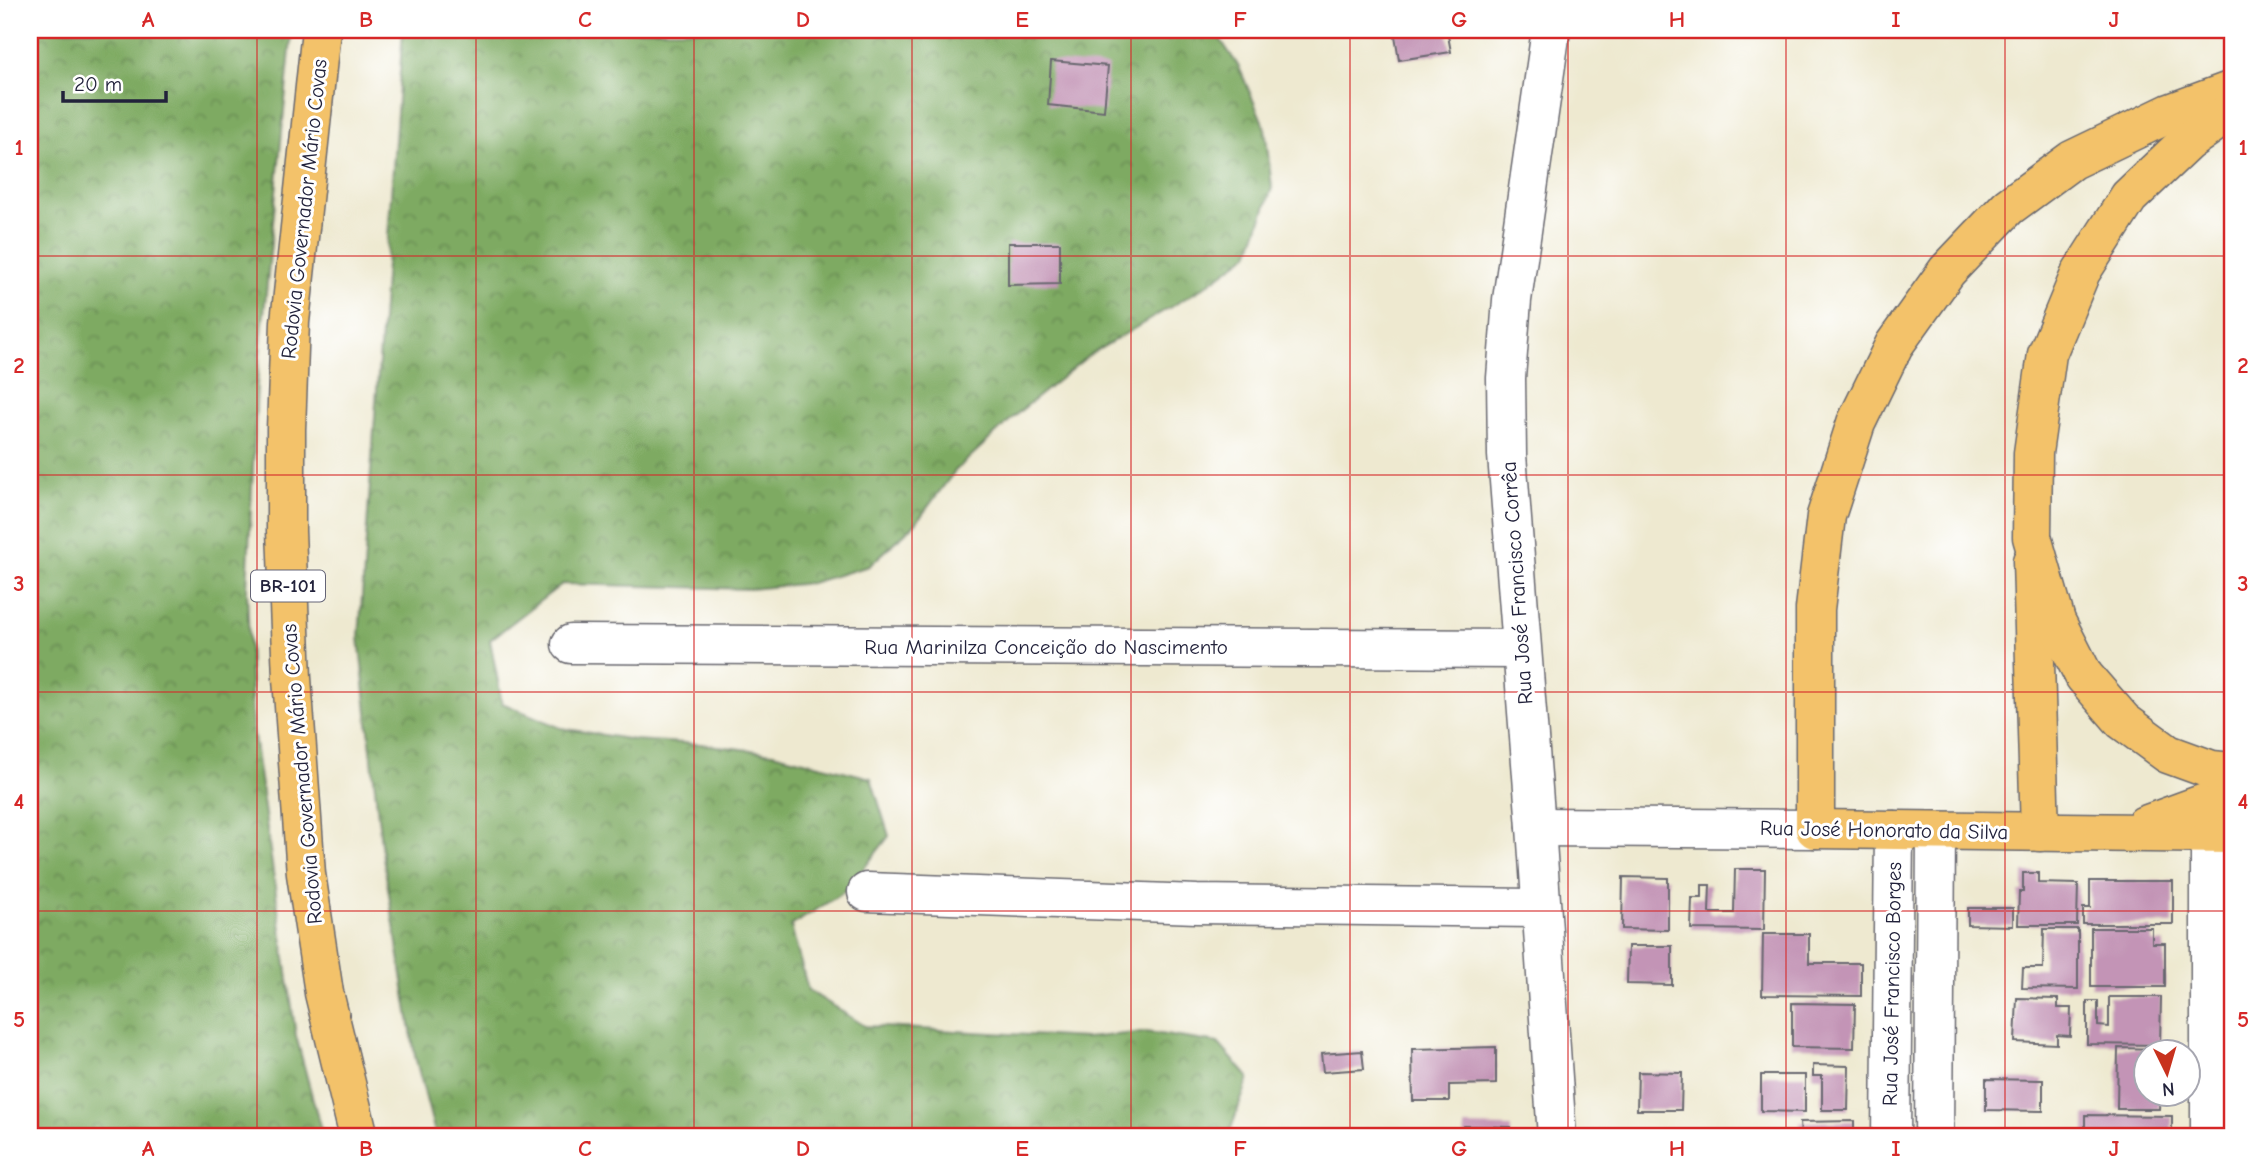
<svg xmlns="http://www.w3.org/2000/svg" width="2262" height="1167" font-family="'Comic Neue',sans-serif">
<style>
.forest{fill:url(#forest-crowns);stroke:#50664e;stroke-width:2}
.building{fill:#c394b6}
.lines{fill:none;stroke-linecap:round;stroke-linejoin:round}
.minor-casing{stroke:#69686f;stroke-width:41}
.major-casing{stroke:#69686f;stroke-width:41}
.highway-casing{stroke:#69686f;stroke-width:41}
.minor{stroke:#fff;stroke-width:38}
.major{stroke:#f3c26a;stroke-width:38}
.highway{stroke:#f3c26a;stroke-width:38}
.grid{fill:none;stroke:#d62828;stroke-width:2;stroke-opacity:0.55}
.labels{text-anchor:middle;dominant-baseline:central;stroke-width:6;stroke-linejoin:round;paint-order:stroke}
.shield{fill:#fff;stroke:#646476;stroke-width:2}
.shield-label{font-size:19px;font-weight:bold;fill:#22223b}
.street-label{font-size:21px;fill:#22223b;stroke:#fff}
.neatline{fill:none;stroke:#d62828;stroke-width:2.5}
.grid-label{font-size:23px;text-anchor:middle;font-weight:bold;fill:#d62828}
</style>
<defs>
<pattern id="forest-crowns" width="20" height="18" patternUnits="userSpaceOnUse" patternTransform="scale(1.75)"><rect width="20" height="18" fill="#7eaa62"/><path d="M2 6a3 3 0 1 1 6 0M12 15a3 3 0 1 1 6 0" fill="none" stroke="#678a52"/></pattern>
</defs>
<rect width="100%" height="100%" fill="#fff"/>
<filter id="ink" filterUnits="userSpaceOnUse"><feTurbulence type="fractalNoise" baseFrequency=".0143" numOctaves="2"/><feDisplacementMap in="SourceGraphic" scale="14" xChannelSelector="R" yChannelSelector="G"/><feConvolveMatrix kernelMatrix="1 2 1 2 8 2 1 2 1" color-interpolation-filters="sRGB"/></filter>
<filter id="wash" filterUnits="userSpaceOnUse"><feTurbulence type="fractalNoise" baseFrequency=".00686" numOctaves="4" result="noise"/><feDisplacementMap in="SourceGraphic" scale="28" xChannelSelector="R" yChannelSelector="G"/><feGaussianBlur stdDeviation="1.57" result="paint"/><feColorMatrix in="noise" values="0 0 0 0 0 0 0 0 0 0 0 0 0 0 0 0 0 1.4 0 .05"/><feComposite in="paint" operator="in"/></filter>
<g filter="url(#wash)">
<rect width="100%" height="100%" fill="#eee9d0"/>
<g class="forest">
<polygon points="30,30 292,30 257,385 247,590 252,722 296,1036 323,1137 30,1137"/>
<polygon points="403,30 1214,30 1239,67 1265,128 1272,188 1249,254 1201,289 1088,356 1019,412 955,471 915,524 869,566 811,583 750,589 562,584 490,640 502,703 561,728 634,740 701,744 773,753 871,778 889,836 847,890 791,926 808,990 865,1026 1085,1038 1146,1032 1218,1043 1249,1078 1228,1137 436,1137 415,1056 381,844 359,637"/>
</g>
<g id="blocks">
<g class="building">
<polygon points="1394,30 1447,30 1451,52 1399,60"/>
<polygon points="1051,61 1108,66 1104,111 1048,105"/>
<polygon points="1008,243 1060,243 1060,284 1008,285"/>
<polygon points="1735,869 1765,869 1764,930 1691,929 1692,898 1702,898 1702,885 1710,885 1709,913 1734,913"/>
<polygon points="2023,873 2038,873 2038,883 2078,884 2077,925 2018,925 2019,892 2023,892"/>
<polygon points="1623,877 1668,878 1668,930 1622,929"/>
<polygon points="2090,881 2173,881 2173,924 2083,924 2083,908 2090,908"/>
<polygon points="1968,908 2013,908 2013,926 1968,925"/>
<polygon points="2091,928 2152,928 2152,943 2165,943 2165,987 2091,987"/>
<polygon points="2044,929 2078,929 2078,989 2022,988 2023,968 2043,968"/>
<polygon points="1763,934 1809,934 1809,963 1861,963 1861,996 1762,995"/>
<polygon points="1628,946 1672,946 1672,985 1627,984"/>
<polygon points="2109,997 2161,997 2160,1045 2087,1044 2087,1001 2098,1001 2098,1026 2109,1027"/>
<polygon points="2017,998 2058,999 2058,1008 2071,1008 2070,1036 2057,1035 2057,1044 2015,1042"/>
<polygon points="1792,1003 1855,1004 1854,1048 1792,1047"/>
<polygon points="1496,1047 1496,1084 1449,1085 1449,1101 1413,1101 1412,1049"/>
<polygon points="2118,1048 2160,1049 2160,1052 2146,1052 2146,1094 2160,1094 2159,1109 2117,1109"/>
<polygon points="1362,1051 1364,1069 1323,1072 1321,1054"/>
<polygon points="1813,1065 1849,1066 1848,1110 1822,1110 1822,1076 1813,1076"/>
<polygon points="1638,1072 1682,1073 1681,1110 1637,1110"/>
<polygon points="1761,1075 1805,1075 1805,1112 1761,1111"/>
<polygon points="1986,1079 2043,1080 2043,1111 1986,1110"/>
<polygon points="2085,1115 2172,1116 2172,1137 2085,1137"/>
<polygon points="1854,1121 1854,1137 1801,1137 1800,1122"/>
<polygon points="1464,1126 1511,1127 1511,1137 1464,1137"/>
<polygon points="1994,1131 2051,1132 2051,1137 1994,1137"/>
</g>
</g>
</g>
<g filter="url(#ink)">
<use href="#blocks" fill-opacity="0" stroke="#69686f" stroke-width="2"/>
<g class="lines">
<defs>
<g id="minor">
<polyline points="1551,30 1512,300 1506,378 1507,455 1536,827 1557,1137"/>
<polyline points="571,644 1521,649"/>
<polyline points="1536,827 1815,829"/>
<polyline points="2210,834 2210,1137"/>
<polyline points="867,892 1197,904 1541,908"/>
<polyline points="1891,1137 1894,830"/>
<polyline points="1934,1137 1936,831"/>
</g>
<g id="major">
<polyline points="2232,90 2170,113 2072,160 2008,207 1947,271 1894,345 1856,423 1826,516 1815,609 1815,829 2232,834"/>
<polyline points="2032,561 2040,832"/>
<polyline points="2145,825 2232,793"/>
</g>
<g id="highway">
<polyline points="321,30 290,322 286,429 286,531 292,678 306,874 324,993 359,1137"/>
<polyline points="2232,110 2187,142 2129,197 2081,272 2047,354 2033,453 2032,537 2056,621 2084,676 2123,721 2168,754 2212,770 2232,772"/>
</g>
</defs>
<use href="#minor" class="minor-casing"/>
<use href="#major" class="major-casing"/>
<use href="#highway" class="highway-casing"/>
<use href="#minor" class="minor"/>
<use href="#major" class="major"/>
<use href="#highway" class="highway"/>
</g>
</g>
<path class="grid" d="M257,30V1137M476,30V1137M694,30V1137M912,30V1137M1131,30V1137M1350,30V1137M1568,30V1137M1786,30V1137M2005,30V1137M30,256H2232M30,475H2232M30,692H2232M30,911H2232"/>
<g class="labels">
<rect class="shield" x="251" y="570.5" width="74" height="31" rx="5"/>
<g class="shield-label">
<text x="288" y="586">BR-101</text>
</g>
<g class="street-label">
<text transform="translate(304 209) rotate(-84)">Rodovia Governador Mário Covas</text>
<text transform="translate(1517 583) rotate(-94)">Rua José Francisco Corrêa</text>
<text x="1046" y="647">Rua Marinilza Conceição do Nascimento</text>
<text transform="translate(302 774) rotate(-95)">Rodovia Governador Mário Covas</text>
<text transform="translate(1884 830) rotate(1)">Rua José Honorato da Silva</text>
<text transform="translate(1892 984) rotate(-89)">Rua José Francisco Borges</text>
</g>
</g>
<rect width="2262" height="1167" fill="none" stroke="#fff" stroke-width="77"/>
<g transform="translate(2167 1073) rotate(175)"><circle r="33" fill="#ffffff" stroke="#a7a7b1" stroke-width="2"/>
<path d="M0-5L12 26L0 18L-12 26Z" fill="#c8321e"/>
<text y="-10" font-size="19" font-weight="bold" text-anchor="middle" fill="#22223b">N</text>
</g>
<path d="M63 91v10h103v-10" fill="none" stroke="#22223b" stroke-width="3.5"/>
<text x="74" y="91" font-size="21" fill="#22223b" stroke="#ffffff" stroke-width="5" paint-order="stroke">20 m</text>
<rect x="38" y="38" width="2186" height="1090" class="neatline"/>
<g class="grid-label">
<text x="148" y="27">A</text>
<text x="366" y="27">B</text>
<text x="585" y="27">C</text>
<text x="803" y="27">D</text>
<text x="1022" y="27">E</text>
<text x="1240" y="27">F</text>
<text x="1459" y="27">G</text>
<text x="1677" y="27">H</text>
<text x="1896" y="27">I</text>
<text x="2114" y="27">J</text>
<text x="19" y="155">1</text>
<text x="2243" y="155">1</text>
<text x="19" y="373">2</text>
<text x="2243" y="373">2</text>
<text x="19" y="591">3</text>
<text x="2243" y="591">3</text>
<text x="19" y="809">4</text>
<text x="2243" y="809">4</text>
<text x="19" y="1027">5</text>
<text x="2243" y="1027">5</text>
<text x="148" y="1156">A</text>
<text x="366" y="1156">B</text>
<text x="585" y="1156">C</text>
<text x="803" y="1156">D</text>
<text x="1022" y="1156">E</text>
<text x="1240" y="1156">F</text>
<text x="1459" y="1156">G</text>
<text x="1677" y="1156">H</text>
<text x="1896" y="1156">I</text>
<text x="2114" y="1156">J</text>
</g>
</svg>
